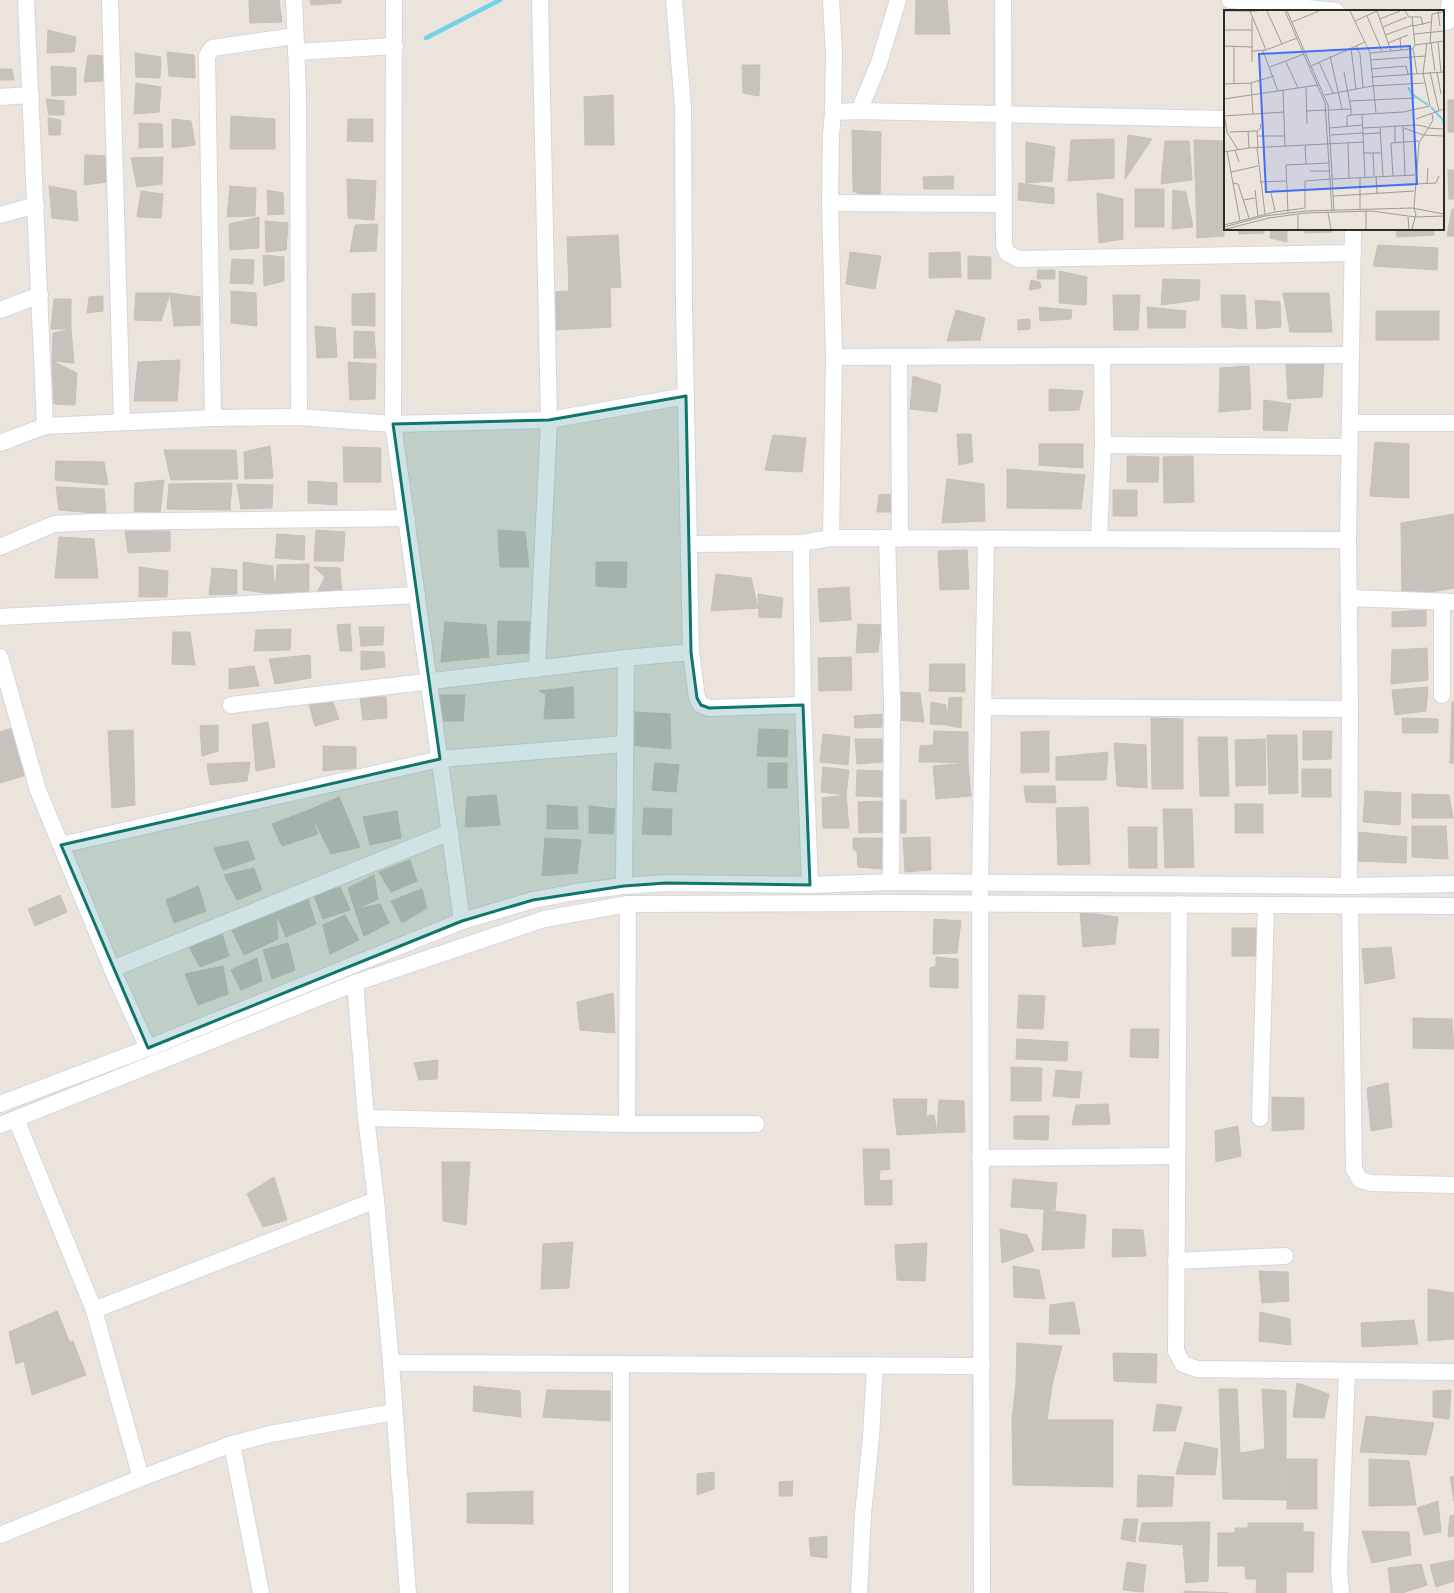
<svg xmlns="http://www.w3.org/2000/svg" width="1454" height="1593" font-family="Signika,sans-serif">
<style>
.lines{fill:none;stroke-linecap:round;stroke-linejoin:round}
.stream{stroke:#73d1e9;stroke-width:4.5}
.building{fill:#c7c2bb;stroke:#c7c0b6}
.minor-casing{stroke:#d2d6e2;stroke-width:18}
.minor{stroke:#fff;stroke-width:16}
.marked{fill:#0f766e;fill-opacity:0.2;stroke:#0f766e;stroke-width:3;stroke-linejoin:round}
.inset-river{fill:none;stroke:#73d1e9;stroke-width:2}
.inset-road{fill:none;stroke:#9e9a95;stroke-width:1}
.view{fill:#436ff2;fill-opacity:0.15;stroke:#436ff2;stroke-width:2}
.inset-edge{fill:none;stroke:#2a2a2a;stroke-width:2}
</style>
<rect width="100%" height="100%" fill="#ebe4dc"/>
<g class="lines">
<polyline class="stream" points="426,38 500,0"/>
</g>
<g class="building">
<polygon points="249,0 279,0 282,22 250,23"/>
<polygon points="310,0 341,0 341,3 311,5"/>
<polygon points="916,0 947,0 950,34 915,34"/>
<polygon points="48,30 76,37 74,52 47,53"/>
<polygon points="167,52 194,55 195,78 169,76"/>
<polygon points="135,53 161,57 160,78 136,77"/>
<polygon points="88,55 106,56 103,81 84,82"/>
<polygon points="742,65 760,65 759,96 743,93"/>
<polygon points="51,66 76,68 76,95 52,96"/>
<polygon points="0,69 12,69 14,80 0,80"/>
<polygon points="136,83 161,87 159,112 134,114"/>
<polygon points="613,95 614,145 585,145 584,97"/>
<polygon points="46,99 64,101 64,115 49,115"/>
<rect x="1448" y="100" width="6" height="32"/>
<polygon points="231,116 275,119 275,149 230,149"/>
<polygon points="48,118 61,120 60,135 49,135"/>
<polygon points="172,119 191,121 195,145 172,148"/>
<polygon points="348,119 373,119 373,142 347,141"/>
<polygon points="139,123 162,124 163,147 139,148"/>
<polygon points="852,130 881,132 880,203 853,191"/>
<polygon points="1128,135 1152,139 1125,179"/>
<polygon points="1114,139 1114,178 1068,181 1071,140"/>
<polygon points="1194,140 1224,141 1224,236 1197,238"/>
<polygon points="1165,141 1189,141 1192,180 1161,184"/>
<polygon points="1026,142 1055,147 1052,181 1026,183"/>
<polygon points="85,155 107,156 107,182 84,185"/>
<polygon points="163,157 162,184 137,187 131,158"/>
<polygon points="1448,170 1454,170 1454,199 1449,199"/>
<polygon points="954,176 953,189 924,189 923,177"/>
<polygon points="347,179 376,181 374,220 348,218"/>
<polygon points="1019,183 1054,188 1054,204 1018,200"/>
<polygon points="49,186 76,191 78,221 52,218"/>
<polygon points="230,186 256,188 255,216 227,217"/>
<rect x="1135" y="189" width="29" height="38"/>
<polygon points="267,190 283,193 284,214 268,215"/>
<polygon points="1173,190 1186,192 1193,227 1172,229"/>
<polygon points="141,191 163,194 161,218 137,217"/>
<polygon points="1097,193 1123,199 1123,239 1099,243"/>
<polygon points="1452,209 1454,209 1454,236 1447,236"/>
<polygon points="259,217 259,248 230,250 229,224"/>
<polygon points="265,221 288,223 286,250 266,252"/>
<polygon points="378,224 376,251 350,252 355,225"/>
<polygon points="1238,229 1264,229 1264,233 1239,234"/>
<polygon points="1271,229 1287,229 1287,242 1270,238"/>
<polygon points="1305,229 1332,229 1332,232 1305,233"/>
<polygon points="1396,229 1434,229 1434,235 1397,237"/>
<polygon points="618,235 621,287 610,288 611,327 555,330 553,292 569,291 567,237"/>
<polygon points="1378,245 1438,248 1437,270 1373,266"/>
<polygon points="850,252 881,256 875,289 846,284"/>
<polygon points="960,252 961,277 929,278 929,253"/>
<polygon points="263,255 284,257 284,281 264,286"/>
<polygon points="968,256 991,257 991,279 968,279"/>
<polygon points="232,259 254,260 253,284 230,283"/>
<polygon points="1038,270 1055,270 1055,279 1037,279"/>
<polygon points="1059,271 1087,277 1086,305 1059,303"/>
<polygon points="1163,279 1200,280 1199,300 1161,305"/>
<polygon points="1031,280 1040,282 1041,288 1029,290"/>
<polygon points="231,291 256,293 257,326 231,323"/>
<polygon points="136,293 170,293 161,321 134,320"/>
<polygon points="170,293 200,297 200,325 174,326"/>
<polygon points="375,293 375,326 352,325 352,294"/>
<polygon points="1283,293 1329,293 1332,332 1290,332"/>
<polygon points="1113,295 1140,295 1138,330 1114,330"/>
<polygon points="1221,295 1245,295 1247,329 1222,327"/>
<polygon points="103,296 103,311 87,313 89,297"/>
<polygon points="54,299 71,299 71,329 51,329"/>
<polygon points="1255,300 1280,302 1281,327 1257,329"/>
<polygon points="1039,307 1072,310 1071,319 1040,321"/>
<polygon points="1147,307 1186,311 1185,328 1148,328"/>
<polygon points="956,310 985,318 980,340 947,341"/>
<rect x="1376" y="311" width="63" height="29"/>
<polygon points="1030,319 1030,329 1018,330 1018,320"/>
<polygon points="315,326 335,328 337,357 317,358"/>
<polygon points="71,329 74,363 52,361 53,333"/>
<polygon points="354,331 374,332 376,358 354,358"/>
<polygon points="180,360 177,401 134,401 138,362"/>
<polygon points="52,361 77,373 75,405 54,404"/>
<polygon points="348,362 376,364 375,399 350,400"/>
<polygon points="1286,363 1324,363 1322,397 1288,399"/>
<polygon points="1249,366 1251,409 1219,412 1220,368"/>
<polygon points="913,376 941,385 937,412 910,409"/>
<polygon points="1049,389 1083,391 1079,410 1049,411"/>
<polygon points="1264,400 1291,404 1287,431 1263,430"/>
<polygon points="957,434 971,434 973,462 959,465"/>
<polygon points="773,435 806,438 802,472 765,470"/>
<polygon points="1375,442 1409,444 1409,498 1370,496"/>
<polygon points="1039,444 1083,444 1083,468 1039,465"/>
<polygon points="270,446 273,478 245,479 244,452"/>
<polygon points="343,447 381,448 381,482 344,482"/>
<polygon points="164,450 236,450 238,479 171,480"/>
<polygon points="1127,456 1159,457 1158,482 1127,482"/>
<polygon points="1193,456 1194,502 1164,503 1163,457"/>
<polygon points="56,461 104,462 108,485 55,480"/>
<polygon points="1007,469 1085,475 1081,509 1007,508"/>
<polygon points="947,479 984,484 985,521 942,523"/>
<polygon points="164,480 160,513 134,511 135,483"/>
<polygon points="308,481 337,483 337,505 308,503"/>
<polygon points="232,483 230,510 167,509 169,484"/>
<polygon points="237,484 273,485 272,508 241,509"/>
<polygon points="56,487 104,489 106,514 59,510"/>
<rect x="1113" y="490" width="24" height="26"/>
<polygon points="896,494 895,512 877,512 879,495"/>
<polygon points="1454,514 1454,588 1402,597 1401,523"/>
<polygon points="316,530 345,532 343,561 314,561"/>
<polygon points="498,530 525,532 529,567 500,567"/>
<polygon points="125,531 170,531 170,551 128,553"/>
<polygon points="277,534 305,536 304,560 275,558"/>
<polygon points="59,537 94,539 98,578 55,578"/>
<polygon points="967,550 969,589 940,590 938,551"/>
<polygon points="243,562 273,566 275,594 243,590"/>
<polygon points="596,562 627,562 626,588 596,586"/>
<polygon points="309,564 309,591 275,594 277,565"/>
<polygon points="139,567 168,571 167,597 139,597"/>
<polygon points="314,567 340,568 342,595 317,593 325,577"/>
<polygon points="212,568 237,570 237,594 209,595"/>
<polygon points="716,574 751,578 758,608 711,611"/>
<polygon points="849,587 851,620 820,622 818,589"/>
<polygon points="758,594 783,598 781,618 759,617"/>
<polygon points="1426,610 1426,626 1392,627 1392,612"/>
<polygon points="498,621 532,622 530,653 497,655"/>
<polygon points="445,622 486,625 489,657 441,662"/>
<polygon points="350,624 352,651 340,651 337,625"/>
<polygon points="858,624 881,625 878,652 856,653"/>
<polygon points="359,627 384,627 383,645 361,646"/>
<polygon points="291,629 290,650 254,651 256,630"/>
<polygon points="173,632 190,632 195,665 172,664"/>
<polygon points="1427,648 1428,680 1391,684 1392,650"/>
<polygon points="361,651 384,652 385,667 361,670"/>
<polygon points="310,655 311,678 275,684 269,659"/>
<polygon points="851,657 852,690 819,691 818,658"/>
<polygon points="930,664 965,664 965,692 929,691"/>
<polygon points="254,666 259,686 229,689 229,669"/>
<polygon points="573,687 574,718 544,719 546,694 539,691"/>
<polygon points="1428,687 1426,711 1395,715 1392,690"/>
<polygon points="900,692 920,693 924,722 897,720"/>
<polygon points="437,695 465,695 463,721 437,721"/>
<polygon points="360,696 386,697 387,718 363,720"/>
<polygon points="962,697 961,728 947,725 949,698"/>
<polygon points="333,702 339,719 315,726 309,704"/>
<polygon points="931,702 946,705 947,725 930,724"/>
<polygon points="1452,702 1454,702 1454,763 1450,763"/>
<polygon points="634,712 670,714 671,749 631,745"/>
<polygon points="882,714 882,727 855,728 854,716"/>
<polygon points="1151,718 1183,719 1183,789 1152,789"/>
<polygon points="1402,718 1438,719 1438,733 1403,733"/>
<polygon points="268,722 275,767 256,771 252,725"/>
<polygon points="218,725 218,751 202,756 200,726"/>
<polygon points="16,727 30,774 0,783 0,732"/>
<polygon points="759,729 788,730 787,757 757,756"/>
<polygon points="133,730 135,805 112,808 108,731"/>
<polygon points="934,731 968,732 968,763 933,762"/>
<polygon points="1049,731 1049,772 1021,773 1021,732"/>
<polygon points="1303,731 1332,731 1331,759 1303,760"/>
<polygon points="823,734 850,737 848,765 820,762"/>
<polygon points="1267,735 1297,735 1298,793 1269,794"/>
<polygon points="1198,737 1227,737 1229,796 1200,796"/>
<polygon points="855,739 882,739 883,762 857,764"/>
<polygon points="1265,739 1266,785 1236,786 1235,740"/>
<polygon points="1114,743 1146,745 1147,788 1117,786"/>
<polygon points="933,745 933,762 919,762 920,746"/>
<polygon points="323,746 356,747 356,768 323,771"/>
<polygon points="1108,752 1106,780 1056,780 1056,757"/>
<polygon points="250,762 247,781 210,785 207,764"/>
<polygon points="655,763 679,765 676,792 652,790"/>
<rect x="768" y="763" width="19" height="25"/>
<polygon points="968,763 971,796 936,799 933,766"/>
<polygon points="823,767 849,770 846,795 821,792"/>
<rect x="1302" y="769" width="29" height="28"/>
<polygon points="857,770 882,771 882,797 856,796"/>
<polygon points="1024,786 1055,786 1056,803 1026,802"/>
<polygon points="1365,791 1401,793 1400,825 1363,822"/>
<polygon points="1412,794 1449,795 1453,818 1412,818"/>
<polygon points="496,795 500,825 465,827 467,797"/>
<polygon points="846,795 849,828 823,828 822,798"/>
<polygon points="339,797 360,847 331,854 309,810"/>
<polygon points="895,800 906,800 906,833 894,833"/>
<polygon points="886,801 887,832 859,833 858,802"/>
<rect x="1235" y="804" width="28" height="29"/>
<polygon points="547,805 577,807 578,829 547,829"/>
<polygon points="589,806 615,809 613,834 589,833"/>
<polygon points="1088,807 1090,864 1058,865 1056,808"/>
<polygon points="644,808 672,809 671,835 642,834"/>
<polygon points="1163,809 1192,809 1194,867 1165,868"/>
<polygon points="309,810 318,834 282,846 272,824"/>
<polygon points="397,811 401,838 370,845 363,817"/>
<polygon points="1412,826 1446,826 1448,859 1412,857"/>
<polygon points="1128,827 1157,827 1157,868 1129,868"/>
<polygon points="1358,832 1407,837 1406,863 1358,861"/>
<polygon points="930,837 931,870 905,872 903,838"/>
<polygon points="545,838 581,840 577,873 542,876"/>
<polygon points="853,838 883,838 882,869 858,867 857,852 853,849"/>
<polygon points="248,841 255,859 223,870 214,848"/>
<polygon points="410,860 417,881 391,892 379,872"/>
<polygon points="254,868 262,890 237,900 224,875"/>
<polygon points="374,875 378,899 355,910 348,888"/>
<polygon points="198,886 206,911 174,923 166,900"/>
<polygon points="340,887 350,910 323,919 314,896"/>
<polygon points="422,889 427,908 402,923 391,901"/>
<polygon points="60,895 67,912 35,926 28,909"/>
<polygon points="308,899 316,924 286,937 274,909"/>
<polygon points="380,904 389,923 364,936 355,910"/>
<polygon points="276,912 278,939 244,955 232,930"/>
<polygon points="1080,912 1118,917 1115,944 1083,947"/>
<polygon points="345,915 359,940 330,954 323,925"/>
<polygon points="934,919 961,921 957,953 933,954"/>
<polygon points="1232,928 1260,928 1261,956 1232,956"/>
<polygon points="222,934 229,956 200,967 189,947"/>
<polygon points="288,943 295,970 272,979 263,950"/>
<polygon points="1391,947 1395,978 1365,984 1362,949"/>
<polygon points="936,957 958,959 958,988 930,987 930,968 936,966"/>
<polygon points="257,958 262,981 241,990 231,970"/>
<polygon points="223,966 228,994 198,1005 185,974"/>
<polygon points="613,993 615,1033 580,1030 577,1002"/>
<polygon points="1019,995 1045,996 1043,1029 1017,1028"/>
<polygon points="1413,1018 1452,1019 1454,1049 1413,1048"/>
<polygon points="1131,1029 1159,1029 1158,1058 1130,1057"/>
<polygon points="1017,1039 1068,1042 1067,1061 1016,1059"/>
<polygon points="438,1060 437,1079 419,1080 414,1063"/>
<polygon points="1011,1067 1042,1068 1041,1101 1011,1101"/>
<polygon points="1056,1070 1082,1072 1079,1098 1053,1096"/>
<polygon points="1388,1083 1392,1127 1371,1131 1367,1088"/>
<polygon points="1272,1097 1304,1098 1304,1129 1272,1131"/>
<polygon points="893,1099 927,1099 926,1116 934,1115 937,1133 897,1135"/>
<polygon points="939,1100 964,1101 965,1132 937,1133"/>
<polygon points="1108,1104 1110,1124 1072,1125 1076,1105"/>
<polygon points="1014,1116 1049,1116 1048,1140 1014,1139"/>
<polygon points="1238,1126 1241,1156 1216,1162 1215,1131"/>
<polygon points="863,1149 889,1149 890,1169 880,1170 879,1181 892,1180 892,1205 865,1205"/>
<polygon points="442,1162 470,1162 466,1225 443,1221"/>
<polygon points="274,1177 287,1220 263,1227 247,1194"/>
<polygon points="1013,1179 1057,1183 1055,1210 1011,1207"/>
<polygon points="1044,1210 1086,1215 1084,1248 1042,1250"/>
<polygon points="1000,1229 1027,1235 1034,1251 1002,1263"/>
<polygon points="1113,1229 1143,1230 1146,1256 1112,1257"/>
<polygon points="573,1242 569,1288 541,1289 543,1244"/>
<polygon points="927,1243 925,1281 897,1280 895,1245"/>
<polygon points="1013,1266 1039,1270 1045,1299 1014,1297"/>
<polygon points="1259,1271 1288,1272 1289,1301 1262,1303"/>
<polygon points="1428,1289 1454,1293 1454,1339 1428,1341"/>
<polygon points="1074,1302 1080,1334 1049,1334 1050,1305"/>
<polygon points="57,1311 71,1345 16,1364 9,1332"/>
<polygon points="1260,1312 1290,1319 1291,1345 1259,1341"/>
<polygon points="1414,1320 1418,1344 1362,1347 1361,1323"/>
<polygon points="73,1341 86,1375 32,1395 24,1362"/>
<polygon points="1017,1343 1062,1346 1052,1385 1016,1383"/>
<polygon points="1113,1353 1157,1354 1156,1383 1114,1381"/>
<polygon points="1016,1383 1052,1385 1047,1420 1012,1420"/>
<polygon points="1297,1383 1329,1394 1324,1418 1293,1417"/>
<polygon points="474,1386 520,1391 521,1417 473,1411"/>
<polygon points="1219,1389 1237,1389 1240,1453 1265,1449 1262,1389 1286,1391 1286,1500 1223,1499"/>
<polygon points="547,1390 610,1391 610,1421 543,1417"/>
<polygon points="1451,1390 1449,1419 1433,1417 1433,1391"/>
<polygon points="1157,1404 1182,1407 1175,1431 1153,1431"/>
<polygon points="1366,1416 1434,1423 1426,1455 1360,1452"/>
<polygon points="1012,1420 1113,1420 1113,1487 1013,1485"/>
<polygon points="1185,1442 1218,1449 1215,1475 1176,1474"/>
<rect x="1287" y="1459" width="30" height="50"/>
<polygon points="1369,1459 1409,1461 1416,1505 1369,1506"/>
<polygon points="714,1472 714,1489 697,1495 697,1474"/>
<polygon points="1138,1475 1174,1477 1172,1506 1137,1507"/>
<polygon points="1454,1476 1454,1501 1450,1477"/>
<polygon points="793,1481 792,1496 779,1496 779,1482"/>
<polygon points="533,1491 533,1524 467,1523 467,1493"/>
<polygon points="1438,1501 1441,1532 1424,1535 1417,1508"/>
<polygon points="1454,1515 1454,1536 1448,1537 1450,1516"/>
<polygon points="1124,1519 1138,1519 1135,1542 1121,1539"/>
<polygon points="1210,1522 1208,1581 1186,1583 1183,1545 1139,1541 1142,1523"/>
<polygon points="1248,1523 1303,1523 1303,1532 1314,1532 1313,1572 1286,1572 1286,1593 1256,1593 1257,1579 1246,1579 1245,1566 1218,1566 1218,1533 1235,1533 1235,1528 1248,1528"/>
<polygon points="1362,1531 1409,1532 1411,1555 1372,1563"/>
<polygon points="827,1536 827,1558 811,1556 809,1538"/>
<polygon points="1454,1560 1454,1581 1436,1587 1430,1565"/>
<polygon points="1127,1562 1146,1565 1143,1592 1123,1590"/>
<polygon points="1421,1564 1427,1585 1402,1593 1391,1593 1388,1568"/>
<polygon points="1184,1591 1228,1593 1184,1593"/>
</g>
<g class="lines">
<defs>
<g id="minor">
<polyline points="26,0 45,426"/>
<polyline points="110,0 122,422"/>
<polyline points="294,0 298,93 299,417"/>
<polyline points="394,0 393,424 462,921"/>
<polyline points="1003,0 1004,245 1007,253 1018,259 1353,253"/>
<polyline points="1230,0 1336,11"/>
<polyline points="1447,22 1450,0"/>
<polyline points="296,52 395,46"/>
<polyline points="0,97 31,95"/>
<polyline points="859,111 879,63 898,0"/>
<polyline points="833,112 859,111 1225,119"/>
<polyline points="830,203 1004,204"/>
<polyline points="0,215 36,205"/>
<polyline points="0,310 40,295"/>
<polyline points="834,357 1351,355"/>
<polyline points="899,357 900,539"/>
<polyline points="213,418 207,56 212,48 295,36"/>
<polyline points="1350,423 1454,423"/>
<polyline points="0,443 45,426 213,418 299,417 393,424 549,420 686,396"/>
<polyline points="1103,445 1350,447"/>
<polyline points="831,538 834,357 830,203 831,135 833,112 834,54 831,0"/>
<polyline points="887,538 892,701 891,882"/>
<polyline points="1099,539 1103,445 1102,356"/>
<polyline points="801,543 803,705 810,885"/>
<polyline points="690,544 801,543 831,538 1348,540"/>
<polyline points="0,547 54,524 94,522 407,518"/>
<polyline points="1349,598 1454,602"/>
<polyline points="0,617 417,595"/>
<polyline points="691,652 697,698 701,705 709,708 803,705"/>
<polyline points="0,657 38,790 112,969 148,1048"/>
<polyline points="537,669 549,420 540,0"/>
<polyline points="1442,695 1442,602"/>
<polyline points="231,705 626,658"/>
<polyline points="983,707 1350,709"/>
<polyline points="61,845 440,759 625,744"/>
<polyline points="624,886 626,658 691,652 684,308 683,107 674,0"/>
<polyline points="1349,886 1350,709 1348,540 1353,229"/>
<polyline points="1179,904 1176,1351 1183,1364 1197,1369 1454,1372"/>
<polyline points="1350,906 1354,1169 1360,1180 1371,1183 1454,1185"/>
<polyline points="112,969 450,832"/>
<polyline points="355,983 366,1118 376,1200 391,1363 408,1593"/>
<polyline points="0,1104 148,1048 462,921 533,900 576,892 624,886 666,883 810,885 891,882 1349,886 1454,884"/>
<polyline points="366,1118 627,1124 756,1124"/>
<polyline points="1260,1118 1266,905"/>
<polyline points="16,1119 94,1310 141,1478"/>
<polyline points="627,1124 628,904"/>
<polyline points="0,1125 355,983 544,919 628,904 893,903 1454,906"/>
<polyline points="980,1158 1177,1156"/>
<polyline points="1176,1261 1285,1256"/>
<polyline points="94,1310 376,1200"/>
<polyline points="391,1363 982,1366"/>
<polyline points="232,1444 261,1593"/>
<polyline points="0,1535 141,1478 232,1444 270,1434 394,1412"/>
<polyline points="621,1593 621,1364"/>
<polyline points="859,1593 863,1514 871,1437 875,1365"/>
<polyline points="982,1593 980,883 986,539"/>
<polyline points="1341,1593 1339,1571 1347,1371"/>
</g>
</defs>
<use href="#minor" class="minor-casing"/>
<use href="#minor" class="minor"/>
</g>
<path class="marked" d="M686,396L691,652L697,698L701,705L709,708L803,705L810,885L666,883L624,886L533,900L462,921L148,1048L61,845L440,759L393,424L549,420Z"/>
<g transform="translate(1224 10)">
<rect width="220" height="220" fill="#ebe4dc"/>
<path class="inset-river" d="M184,77L188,84L204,95M207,97L219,110L220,115"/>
<path class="inset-road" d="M0,1V36L28,37M0,1H33M26,1L42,40M43,1L58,34M61,1L101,93L108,201M63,1L104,95L110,201M126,1L146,43L152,103M153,1L167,41M181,1L185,7H197L199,15M214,1L216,16M143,6L158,41M188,7L191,35M156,9L176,1M131,11L153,1M68,12L95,1M189,16L207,12M159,17L183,7M0,20H28M190,24L220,21M161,25L189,15M176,28L177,40M214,32L217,62M164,33L184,25M203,33L199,63L206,96M207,33L211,61M206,34L208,4L220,2M132,36L136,44L139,77M127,38L132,79M189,38L193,64M28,41L42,40L73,28M39,41L54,81M146,43L188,39L191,35L220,31M106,46L118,99M146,50L202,46M28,52V8M62,52L74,78M95,52L109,83M87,56L141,32M46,57L80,44M147,59L182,56L184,64M120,62L127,99M206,62L215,101M213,62L217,84M148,67L220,62M10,73V37M27,73L29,104M0,74L27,73L50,66M82,77L83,114M59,80L61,136M101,85L148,76L200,73M0,89L94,75M125,91L191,88M105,100L127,99V105L179,102L206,96M82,101L103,100M0,104L3,122L14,140M138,104L141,167M0,106L60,102M192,109L220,99M123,116V106L127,105M171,116V133M179,116L181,165M156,117L159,166M106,118L138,115M139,118L193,115L203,117M180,118L199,125L220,126M203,118L220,119M24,121L25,138M33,121L34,137M6,122L33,121L37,118L36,114M139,124L156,123M107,125L139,123M33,126H60M124,133L125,168M81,135L82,154M33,138L41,204M11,140L15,152M3,141L16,211M0,142L25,138L140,132M140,143H157M149,143L150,166M86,161H106M7,162L34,156M152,166L153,183M169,166L167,133L195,131M136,167V199M109,169L191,165M36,172L62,171M9,173L14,174L25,208M191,174L212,173L215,166M203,174L204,158M31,180L34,207M47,183L51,201M110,186L190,181M19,190L31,188M81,198V171L107,169M190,198L195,133L209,110L208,104M142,201V219M64,203L62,155L105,153M104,203L107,219M74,205V219M184,207L185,219M191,207L220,206M0,215L51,202L81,198M0,217L41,206L81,201L188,198L220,204M2,219L45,208L81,203L148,201L191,207M188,219L192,204L190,199"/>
<path class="view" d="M186,36L193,174L42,182L35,44Z"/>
<rect width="220" height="220" class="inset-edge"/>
</g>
</svg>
